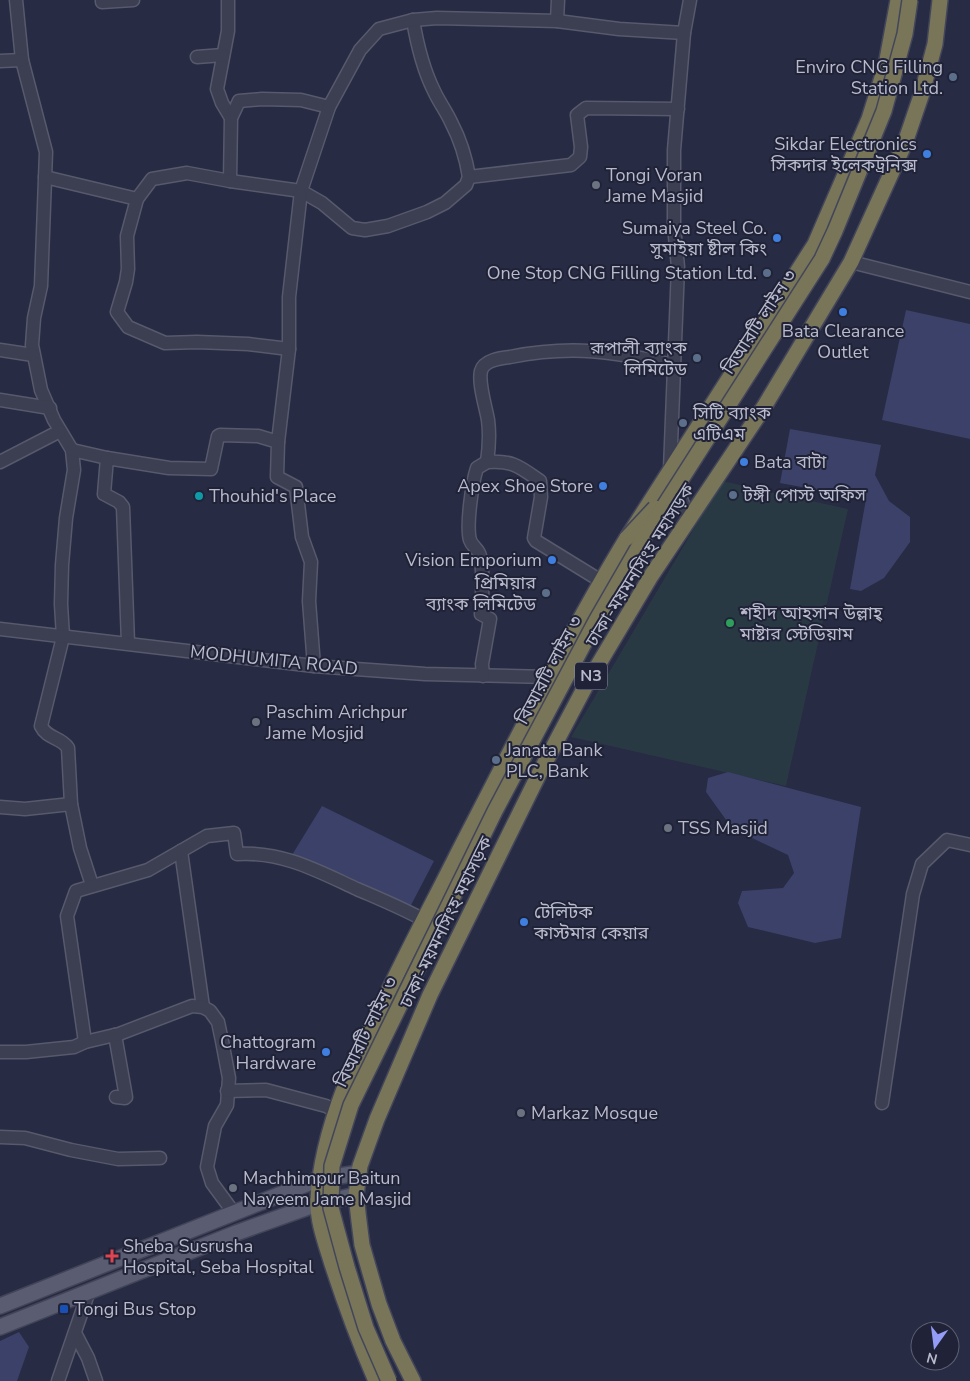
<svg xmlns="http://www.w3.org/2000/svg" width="970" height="1381" font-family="'Nunito Sans','Noto Sans Bengali',sans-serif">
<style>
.green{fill:#293944}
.water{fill:#3c4169}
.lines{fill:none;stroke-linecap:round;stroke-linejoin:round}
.street-casing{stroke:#57596d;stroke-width:15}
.primary-casing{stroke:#424559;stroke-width:18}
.highway-casing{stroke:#43465a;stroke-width:18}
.street{stroke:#3c3e52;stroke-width:12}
.primary{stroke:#5a5d72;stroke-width:15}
.highway{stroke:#787559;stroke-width:15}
.highway-bridge-casing{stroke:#43465a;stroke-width:18;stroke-linecap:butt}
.highway-bridge{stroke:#787559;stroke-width:15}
.service-dot{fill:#5c6f8a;stroke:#202338;stroke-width:2}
.shop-dot{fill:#3f7fe0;stroke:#202338;stroke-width:2}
.worship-dot{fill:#6b7280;stroke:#202338;stroke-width:2}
.culture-dot{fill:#0f9aa8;stroke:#202338;stroke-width:2}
.leisure-dot{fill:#2e9e5b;stroke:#202338;stroke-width:2}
.health-dot{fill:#e0444e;stroke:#202338;stroke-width:2}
.transit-dot{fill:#1a4fb4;stroke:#202338;stroke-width:2}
.labels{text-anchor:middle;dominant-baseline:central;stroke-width:4;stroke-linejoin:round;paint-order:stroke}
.shield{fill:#202338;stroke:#8b8da0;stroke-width:1}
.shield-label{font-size:16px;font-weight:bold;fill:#b9bbcc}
.poi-label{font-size:18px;fill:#b9bbcc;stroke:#202338;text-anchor:start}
.street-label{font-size:18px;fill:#b9bbcc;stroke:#202338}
</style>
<rect width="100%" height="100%" fill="#272b43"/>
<polygon class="green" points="722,481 848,509 786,786 571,737"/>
<g class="water">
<polygon points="906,310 970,324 970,439 882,420"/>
<polygon points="790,429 881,445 875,475 889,501 910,517 910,542 884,578 861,591 850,589 866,499 780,483"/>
<polygon points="728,772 861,807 841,938 815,943 748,927 738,903 742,891 783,888 794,873 788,855 752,838 729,824 706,792 708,778"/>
<polygon points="322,806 434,861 409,909 292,855"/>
<polygon points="19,1332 29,1347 17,1381 0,1381 0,1341"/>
</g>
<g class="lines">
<defs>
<g id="street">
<path d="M16,0L22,60L46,152L41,286L34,318L32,345L41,390L54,420L72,450L74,470L66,518L62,565L61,604L63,637L41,726C47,739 61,737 68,748L71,804L80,848L92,885"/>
<polyline points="102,0 102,2 133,0"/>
<polyline points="228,0 228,31 217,89 222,103 231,118"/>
<path d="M413,20C417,44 423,69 434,91C439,102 446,111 451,122C460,139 466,158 469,177L571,165L580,157L581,147L577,115L586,108L678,109"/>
<polyline points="557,21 558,0"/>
<polyline points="197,57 223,55"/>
<polyline points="0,61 22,60"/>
<polyline points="45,177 137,199"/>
<polyline points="230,181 231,118 239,101 262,99 301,100 329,107"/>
<polyline points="851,262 970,292"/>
<polyline points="289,349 248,344 197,342 165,343 128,327 117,312 126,282 128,269 127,236 137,199 152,179 187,173 230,181 301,191 322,203 352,228 365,230 388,226 427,212 445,203 466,185 469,177"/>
<polyline points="0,350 33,355"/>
<polyline points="0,400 50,408"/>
<polyline points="278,442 289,349 289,297 301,191 329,107 360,50 379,29 413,20 437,18 557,21 619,29 684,33"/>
<polyline points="72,450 107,458 169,468 211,469 218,436 220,435 258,436 278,442 277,477 296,487 302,537 311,562 309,601 314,666"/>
<polyline points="107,458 104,494 119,502 123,507 128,643"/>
<polyline points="0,462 60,431"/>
<polyline points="689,520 670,469 678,267 674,226 674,150 684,33 690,0"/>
<path d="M601,581L536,541L534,538L541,497L540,481C520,467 513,460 487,462C489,448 490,435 488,420C486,408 478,383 481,371C484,360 501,358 510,357C571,345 614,351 673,365"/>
<polyline points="0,629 314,666 425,674 549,677"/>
<path d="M483,676L482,664L490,619L481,614C482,601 484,564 479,553C477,548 472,546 470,540C466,526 472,483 477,468L487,462"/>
<polyline points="0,807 25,809 71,804"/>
<polyline points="181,851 203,1007"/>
<polyline points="115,1035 126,1097 125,1098 116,1097"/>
<path d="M85,1042L67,916L76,891L148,870L207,836L234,833L237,854C282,851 318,871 357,889C380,899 402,908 424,920"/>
<polyline points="0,1052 26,1052 74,1047 85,1042 119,1034 192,1006 203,1007 210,1011 218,1022 222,1041 229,1078 227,1105 215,1126 207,1167 212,1183 234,1213"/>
<polyline points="227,1091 266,1090 326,1106 337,1112"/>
<polyline points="882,1103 913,894 922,864 947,840 970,845"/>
<polyline points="0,1137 25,1138 71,1150 118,1159 160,1158"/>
<polyline points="75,1333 88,1358 96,1381"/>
<polyline points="58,1381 89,1291"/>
</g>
<g id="primary">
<polyline points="0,1306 319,1179 359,1173"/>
<polyline points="0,1327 236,1233 317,1204 356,1195"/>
</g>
<g id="highway">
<path d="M376,1381C359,1342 345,1304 332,1264C326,1244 317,1221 318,1200C321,1128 359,1050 391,986C413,940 437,895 460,849C514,745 566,639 627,538L815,244L869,119L886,65L898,0"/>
<polyline points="413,1381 393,1341 379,1304 362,1245 359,1221 356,1195 360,1166 377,1119 430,995 539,774 585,687 651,576 764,407 851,262 905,143 922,93 935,44 940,0"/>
</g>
</defs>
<use href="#street" class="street-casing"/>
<use href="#primary" class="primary-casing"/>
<use href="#highway" class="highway-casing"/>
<use href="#street" class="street"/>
<use href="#primary" class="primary"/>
<use href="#highway" class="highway"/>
<defs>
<g id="highway-bridge">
<polyline points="627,538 655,508"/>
<polyline points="389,1381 366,1328 347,1267 331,1208 332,1166 351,1105 495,811 596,621 645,536 822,259 835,231 884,111 905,34 910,0"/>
</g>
</defs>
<use href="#highway-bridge" class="highway-bridge-casing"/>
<use href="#highway-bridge" class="highway-bridge"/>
</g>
<g class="service-dot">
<circle cx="953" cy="77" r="5"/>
<circle cx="767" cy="273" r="5"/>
<circle cx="697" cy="358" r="5"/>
<circle cx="683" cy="423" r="5"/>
<circle cx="733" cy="495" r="5"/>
<circle cx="546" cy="593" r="5"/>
<circle cx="496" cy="760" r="5"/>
</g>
<g class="shop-dot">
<circle cx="927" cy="154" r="5"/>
<circle cx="777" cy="238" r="5"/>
<circle cx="843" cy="312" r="5"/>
<circle cx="744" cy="462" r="5"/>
<circle cx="603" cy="486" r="5"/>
<circle cx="552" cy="560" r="5"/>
<circle cx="524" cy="922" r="5"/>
<circle cx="326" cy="1052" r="5"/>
</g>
<g class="worship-dot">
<circle cx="596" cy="185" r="5"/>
<circle cx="256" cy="722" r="5"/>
<circle cx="668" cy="828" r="5"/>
<circle cx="521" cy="1113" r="5"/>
<circle cx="233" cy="1188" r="5"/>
</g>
<circle class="culture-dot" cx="199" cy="496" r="5"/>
<circle class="leisure-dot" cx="730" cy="623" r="5"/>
<path class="health-dot" d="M109.5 1248.5h5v5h5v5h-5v5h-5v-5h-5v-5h5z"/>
<rect class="transit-dot" x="59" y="1304" width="10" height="10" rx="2.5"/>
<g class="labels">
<rect class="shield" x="575" y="662.5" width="32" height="27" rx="4"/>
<g class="shield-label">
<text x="591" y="676">N3</text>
</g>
<g class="poi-label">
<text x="943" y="67" text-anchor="end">Enviro CNG Filling<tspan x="943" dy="21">Station Ltd.</tspan></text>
<text x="917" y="144" text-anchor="end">Sikdar Electronics<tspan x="917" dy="21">সিকদার ইলেকট্রনিক্স</tspan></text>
<text x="606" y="175">Tongi Voran<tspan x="606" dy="21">Jame Masjid</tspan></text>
<text x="767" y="228" text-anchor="end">Sumaiya Steel Co.<tspan x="767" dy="21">সুমাইয়া ষ্টীল কিং</tspan></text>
<text x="757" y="273" text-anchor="end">One Stop CNG Filling Station Ltd.</text>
<text x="843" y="331" text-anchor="middle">Bata Clearance<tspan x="843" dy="21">Outlet</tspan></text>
<text x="687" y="348" text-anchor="end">রূপালী ব্যাংক<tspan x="687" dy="21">লিমিটেড</tspan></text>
<text x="693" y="413">সিটি ব্যাংক<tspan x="693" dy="21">এটিএম</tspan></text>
<text x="754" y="462">Bata বাটা</text>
<text x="593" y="486" text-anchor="end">Apex Shoe Store</text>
<text x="743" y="495">টঙ্গী পোস্ট অফিস</text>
<text x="209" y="496">Thouhid's Place</text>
<text x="542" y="560" text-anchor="end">Vision Emporium</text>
<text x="536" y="583" text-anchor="end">প্রিমিয়ার<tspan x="536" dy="21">ব্যাংক লিমিটেড</tspan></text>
<text x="740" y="613">শহীদ আহসান উল্লাহ্‌<tspan x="740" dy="21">মাষ্টার স্টেডিয়াম</tspan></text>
<text x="266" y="712">Paschim Arichpur<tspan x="266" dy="21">Jame Mosjid</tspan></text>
<text x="506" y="750">Janata Bank<tspan x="506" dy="21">PLC, Bank</tspan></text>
<text x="678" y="828">TSS Masjid</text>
<text x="534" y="912">টেলিটক<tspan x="534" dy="21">কাস্টমার কেয়ার</tspan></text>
<text x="316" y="1042" text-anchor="end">Chattogram<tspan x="316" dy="21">Hardware</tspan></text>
<text x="531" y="1113">Markaz Mosque</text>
<text x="243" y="1178">Machhimpur Baitun<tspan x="243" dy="21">Nayeem Jame Masjid</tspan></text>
<text x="123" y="1246">Sheba Susrusha<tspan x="123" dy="21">Hospital, Seba Hospital</tspan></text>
<text x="74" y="1309">Tongi Bus Stop</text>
</g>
<g class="street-label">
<text transform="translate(759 322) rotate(-57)">বিআরটি লাইন ৩</text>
<text transform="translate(640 565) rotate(-58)">ঢাকা-ময়মনসিংহ মহাসড়ক</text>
<text transform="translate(274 660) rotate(6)">MODHUMITA ROAD</text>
<text transform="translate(549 670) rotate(-62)">বিআরটি লাইন ৩</text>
<text transform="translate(446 922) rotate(-64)">ঢাকা-ময়মনসিংহ মহাসড়ক</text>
<text transform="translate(366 1032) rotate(-64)">বিআরটি লাইন ৩</text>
</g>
</g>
<g transform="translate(935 1346) rotate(194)"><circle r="24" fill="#202338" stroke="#5d6073"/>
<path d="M0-4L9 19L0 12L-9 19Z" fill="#939cf7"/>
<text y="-8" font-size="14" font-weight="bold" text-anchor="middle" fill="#b9bbcc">N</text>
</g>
</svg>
